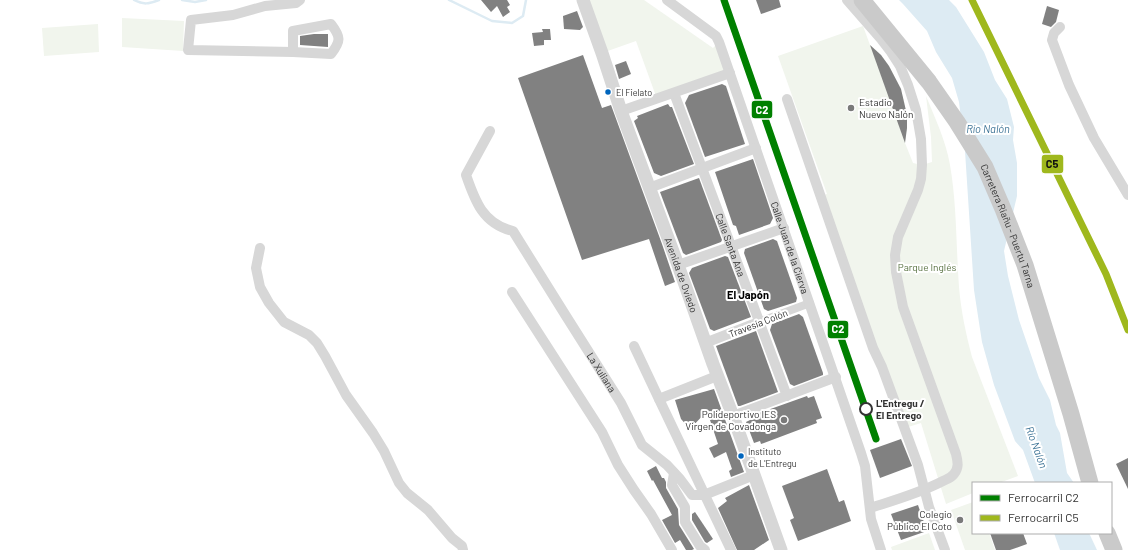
<svg xmlns="http://www.w3.org/2000/svg" width="1128" height="550" font-family="Barlow,sans-serif">
<style>
.green{fill:#f1f5ed}
.water{fill:#ddebf3}
.lines{fill:none;stroke-linecap:round;stroke-linejoin:round}
.stream{stroke:#ddebf3;stroke-width:2.5}
.building{fill:#818181}
.pedestrian{stroke:#d7d7d7;stroke-width:8}
.minor{stroke:#d7d7d7;stroke-width:10}
.tertiary{stroke:#d7d7d7;stroke-width:13}
.primary{stroke:#cacaca;stroke-width:17}
.rail{stroke:#bebebe;stroke-width:2.5;stroke-dasharray:4 3;stroke-linecap:butt}
.rail-1-casing{stroke:#fff;stroke-width:10}
.rail-2-casing{stroke:#fff;stroke-width:10}
.rail-1{stroke:#008000;stroke-width:7}
.rail-2{stroke:#9fb81d;stroke-width:7}
.bus-dot{fill:#0065bd;stroke:#fff;stroke-width:1.5}
.poi-dot{fill:#7a7a7a;stroke:#fff;stroke-width:1.5}
.stop-dot{fill:#fff;stroke:#333;stroke-width:2}
.labels{text-anchor:middle;dominant-baseline:central;stroke-width:4;stroke-linejoin:round;paint-order:stroke}
.bus-label{font-size:9px;fill:#333;stroke:#fff;text-anchor:start}
.poi-label{font-size:10px;fill:#333;stroke:#fff;text-anchor:end}
.street-label{font-size:10px;fill:#333;stroke:#fff}
.park-label{font-size:10px;fill:#56703f;stroke:#fff}
.stop-label{font-size:10px;font-weight:bold;fill:#333;stroke:#fff;text-anchor:start}
.water-label{font-size:11px;font-style:italic;fill:#3f7597;stroke:#fff}
.neighbourhood-label{font-size:11px;font-weight:bold;fill:#000;stroke:#fff}
.line-badge{stroke:#fff;stroke-width:1.5}
.badge-label{font-size:11px;text-anchor:middle;font-weight:bold;fill:#fff}
.pale-badge-label{font-size:11px;text-anchor:middle;font-weight:bold;fill:#111}
</style>
<rect width="100%" height="100%" fill="#fff"/>
<g class="green">
<polygon points="583,0 644,0 713,48 719,42 730,73 657,99 636,41 602,53"/>
<polygon points="122,18 184,21 183,51 122,47"/>
<polygon points="98,24 99,52 44,56 42,28"/>
<path d="M863,26L870,45L881,55L889,66L901,89L907,115V128L905,143L913,163L922,165L932,162L931,137L926,96C935,118 946,141 950,165C957,205 956,247 959,287C961,311 966,334 972,357L1018,476L999,483H973V493L946,504L921,423L905,428L820,196L827,194L778,56Z"/>
<polygon points="973,502 973,533 989,533 995,550 965,550 951,510"/>
<polygon points="929,533 935,550 892,550 891,547"/>
</g>
<g class="water">
<polygon points="899,0 949,0 956,7 984,52 995,80 1007,99 1014,127 1013,140 1017,163 1017,196 1004,251 1008,276 1019,320 1039,378 1050,400 1056,425 1060,433 1067,473 1074,483 1035,483 1023,450 1015,441 994,385 982,342 974,290 965,151 959,102 952,78 936,52 927,31 903,4"/>
<polygon points="1054,533 1089,533 1097,550 1060,550"/>
</g>
<g class="lines">
<g class="stream">
<path d="M134,0C144,5 148,4 159,0"/>
<polyline points="182,0 195,2 206,0"/>
<polyline points="449,0 492,21 512,23 523,16 526,0"/>
</g>
</g>
<g class="building">
<polygon points="481,0 507,0 510,5 507,7 510,12 503,17 497,6 491,12"/>
<polygon points="756,0 779,0 781,7 761,14"/>
<polygon points="1047,6 1059,10 1056,22 1051,27 1042,24"/>
<polygon points="577,11 583,27 580,30 564,29 563,16"/>
<polygon points="542,29 550,29 551,40 544,40 544,45 534,46 532,33 543,32"/>
<polygon points="314,34 328,34 328,47 300,45 300,36"/>
<polygon points="870,45 881,55 889,66 901,89 907,115 907,128 905,143"/>
<polygon points="583,55 602,108 611,105 662,244 675,282 665,286 649,239 582,260 518,78"/>
<polygon points="626,61 631,74 619,79 615,65"/>
<polygon points="722,84 726,86 745,144 705,157 685,103 689,95"/>
<polygon points="668,104 670,107 672,107 694,164 661,176 654,173 634,121 638,118 637,116"/>
<polygon points="753,159 773,218 770,224 739,235 736,226 733,225 715,172"/>
<polygon points="699,178 722,240 721,242 686,255 683,253 660,192"/>
<polygon points="773,239 777,241 797,298 796,302 768,311 764,309 744,253 745,249"/>
<polygon points="725,256 728,257 751,317 714,331 710,329 689,273 692,268"/>
<polygon points="799,314 803,317 823,373 823,375 794,386 790,384 770,330 772,324"/>
<polygon points="756,331 778,392 740,406 738,406 716,346"/>
<polygon points="714,389 744,472 731,477 729,471 732,469 726,452 714,458 709,448 718,444 707,411 690,429 681,419 675,400"/>
<polygon points="807,396 808,398 814,396 822,418 816,420 817,423 761,444 760,441 754,443 746,422 752,419 751,416"/>
<polygon points="901,439 912,466 880,478 870,450"/>
<polygon points="1128,458 1128,489 1116,464"/>
<polygon points="656,466 662,478 664,478 666,482 666,488 678,509 679,525 694,549 692,550 686,550 680,540 675,543 662,520 672,515 653,480 652,481 647,471"/>
<polygon points="827,469 839,502 844,500 851,521 798,541 790,520 794,518 782,486"/>
<polygon points="749,485 769,540 754,550 737,550 718,508 727,501 725,498"/>
<polygon points="918,505 927,531 901,540 891,514"/>
<polygon points="695,512 713,539 707,543 705,542 692,520 692,514"/>
<polygon points="990,533 1023,533 1027,544 1010,550 996,550"/>
</g>
<g class="lines">
<polyline class="pedestrian" points="759,322 810,303"/>
<g class="minor">
<path id="s1" d="M667,0L716,36L719,42L861,453L865,466L871,519L881,550"/>
<path d="M847,0L881,39L891,52L900,66L908,85L916,110L921,139L922,165L921,179L918,190L898,237L895,255L896,272L903,307L956,454C958,462 959,468 954,474C951,478 947,479 943,481C920,493 895,500 870,508"/>
<polyline points="1060,27 1054,33 1052,40 1069,85 1094,138 1128,195"/>
<path d="M293,52V31L331,24C341,37 341,41 331,54L293,52L188,50L191,20L233,15L265,6L296,3L300,0"/>
<path id="s2" d="M674,93L787,396"/>
<polyline points="787,99 873,348 882,367 918,465 929,507 945,550"/>
<polyline points="621,111 730,73"/>
<path id="s3" d="M490,131L466,175C475,201 483,224 513,231L566,316L621,403L642,445L667,465L680,479L692,495H704L754,475"/>
<polyline points="649,188 756,148"/>
<polyline points="260,248 256,268 260,287 269,303 284,322 309,335 317,343 325,356 346,395 373,433 384,451 399,483 407,493 428,510 452,538 462,546 463,550"/>
<polyline points="678,265 784,228"/>
<polyline points="512,292 602,432 618,465 634,490 651,514 672,550"/>
<polyline points="705,343 759,322"/>
<polyline points="634,346 659,399"/>
<polyline points="717,376 659,399 731,550"/>
<polyline points="733,416 836,377"/>
<polyline points="674,473 672,485 685,507 685,522 700,546 705,550"/>
</g>
<path class="tertiary" id="s4" d="M583,0L602,53L621,111L678,265L713,364L733,416L781,550"/>
<g class="primary">
<path id="s5" d="M862,0L929,82L957,122L985,167L1003,209L1025,265L1071,414L1090,483"/>
<polyline points="1107,533 1114,550"/>
</g>
<polyline class="rail" points="876,439 878,445"/>
<defs>
<polyline id="rail-1" points="724,0 876,439"/>
<polyline id="rail-2" points="972,0 1106,274 1128,330"/>
</defs>
<use href="#rail-1" class="rail-1-casing"/>
<use href="#rail-2" class="rail-2-casing"/>
<use href="#rail-1" class="rail-1"/>
<use href="#rail-2" class="rail-2"/>
</g>
<g class="bus-dot">
<circle cx="608" cy="92" r="3.5"/>
<circle cx="741" cy="456" r="3.5"/>
</g>
<g class="poi-dot">
<circle cx="851" cy="108" r="4"/>
<circle cx="784" cy="420" r="4"/>
<circle cx="960" cy="520" r="4"/>
</g>
<circle class="stop-dot" cx="866" cy="409" r="6"/>
<g class="labels">
<g class="bus-label">
<text x="616" y="92">El Fielato</text>
<text x="748" y="451">Instituto<tspan x="748" dy="12">de L'Entregu</tspan></text>
</g>
<g class="poi-label">
<text x="859" y="102" text-anchor="start">Estadio<tspan x="859" dy="12">Nuevo Nalón</tspan></text>
<text x="776" y="414">Polideportivo IES<tspan x="776" dy="12">Virgen de Covadonga</tspan></text>
<text x="952" y="514">Colegio<tspan x="952" dy="12">Público El Coto</tspan></text>
</g>
<g class="street-label">
<text stroke="none"><textPath href="#s5" startOffset="271">Carretera Riañu - Puertu Tarna</textPath></text>
<text stroke="none"><textPath href="#s2" startOffset="162">Calle Santa Ana</textPath></text>
<text stroke="none"><textPath href="#s1" startOffset="285">Calle Juan de la Cierva</textPath></text>
<text stroke="none"><textPath href="#s4" startOffset="292">Avenida de Oviedo</textPath></text>
<text transform="translate(758 323) rotate(-21)">Travesía Colón</text>
<text stroke="none"><textPath href="#s3" startOffset="294">La Xuliana</textPath></text>
</g>
<g class="park-label">
<text x="927" y="267">Parque Inglés</text>
</g>
<g class="stop-label">
<text x="876" y="403">L'Entregu /<tspan x="876" dy="12">El Entrego</tspan></text>
</g>
<g class="water-label">
<text x="988" y="128">Río Nalón</text>
<text transform="translate(1037 447) rotate(70)">Río Nalón</text>
</g>
<g class="neighbourhood-label">
<text x="748" y="294">El Japón</text>
</g>
</g>
<g class="line-badge">
<rect x="751" y="100" width="22" height="19" rx="4" fill="#008000"/>
<rect x="1041" y="154" width="23" height="20" rx="4" fill="#9fb81d"/>
<rect x="827" y="320" width="22" height="19" rx="4" fill="#008000"/>
</g>
<g class="badge-label">
<text x="762" y="114">C2</text>
<text x="838" y="333">C2</text>
</g>
<g class="pale-badge-label">
<text x="1052" y="168">C5</text>
</g>
<rect x="972" y="482" width="140" height="52" fill="#ffffff" stroke="#adadad"/>
<rect x="980" y="495" width="20" height="6" fill="#008000" stroke="#adadad"/>
<text x="1008" y="502" font-size="12" fill="#333333">Ferrocarril C2</text>
<rect x="980" y="515" width="20" height="6" fill="#9fb81d" stroke="#adadad"/>
<text x="1008" y="522" font-size="12" fill="#333333">Ferrocarril C5</text>
</svg>
